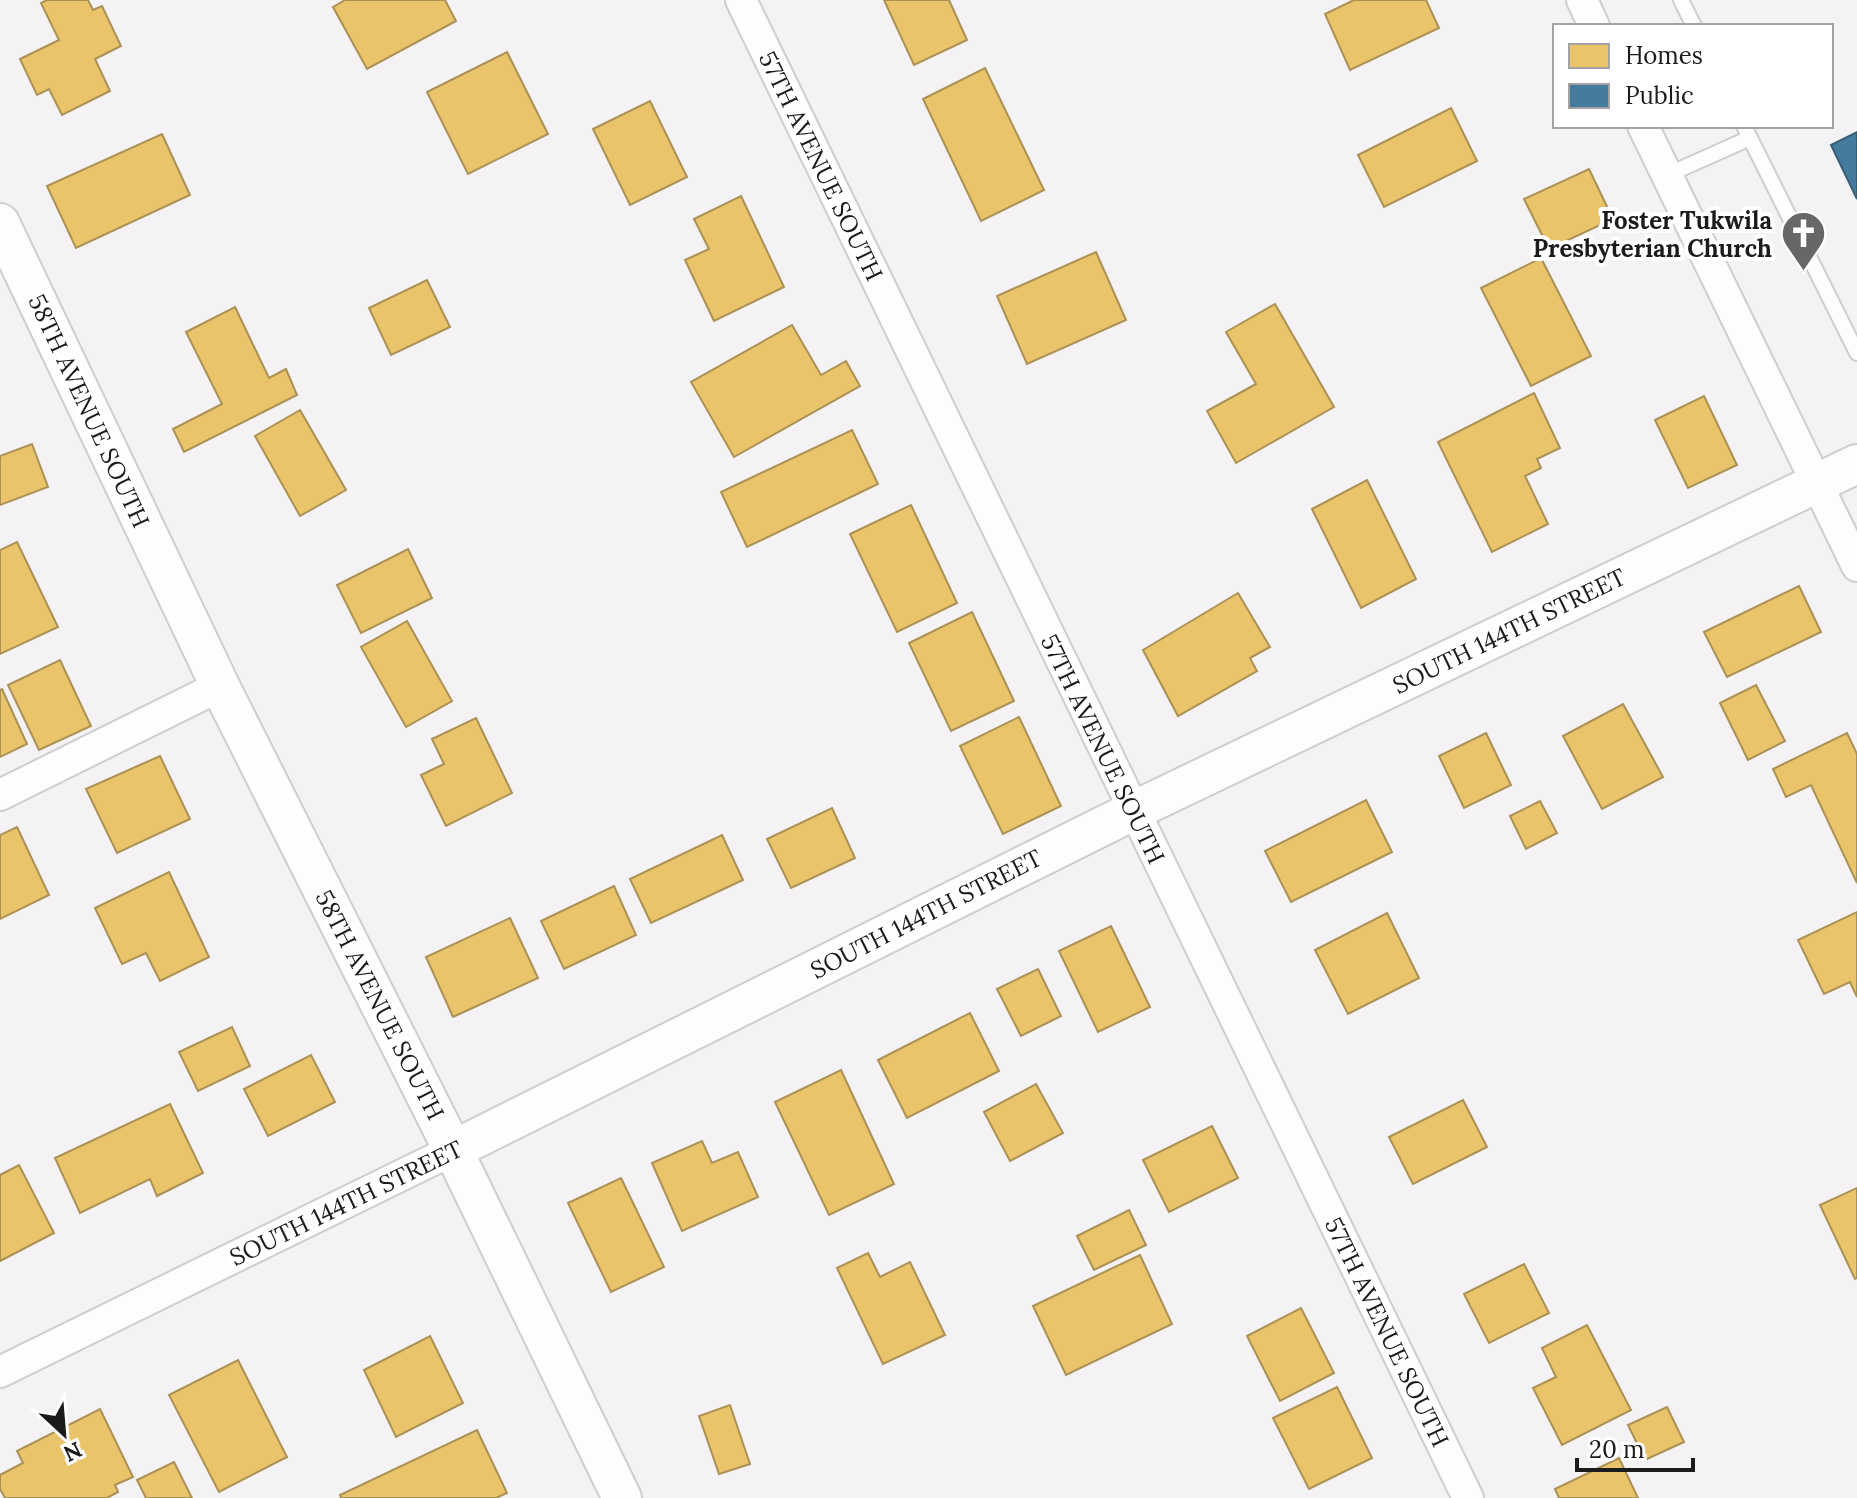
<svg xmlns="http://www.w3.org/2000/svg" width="1857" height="1498" font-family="Lora,serif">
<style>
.homes{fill:#e9c46a;stroke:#ab9153;stroke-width:2}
.public{fill:#457b9d;stroke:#385e76;stroke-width:2}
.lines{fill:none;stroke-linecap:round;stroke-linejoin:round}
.service-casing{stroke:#cecdcf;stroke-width:18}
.minor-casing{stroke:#cecdcf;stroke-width:34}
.tertiary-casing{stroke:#cecdcf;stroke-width:42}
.service{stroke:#fdfdfe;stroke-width:14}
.minor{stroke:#fdfdfe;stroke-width:30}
.tertiary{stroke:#fdfdfe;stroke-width:38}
.labels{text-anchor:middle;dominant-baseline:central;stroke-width:8;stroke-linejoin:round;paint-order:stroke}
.street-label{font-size:24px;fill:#1b1a1c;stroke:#fff}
.poi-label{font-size:24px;font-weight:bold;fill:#1b1a1c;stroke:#fff;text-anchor:end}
</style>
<rect width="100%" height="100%" fill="#f4f2f5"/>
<g class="homes">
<polygon points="47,0 88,0 93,10 102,6 121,46 95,59 110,91 62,115 49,89 37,95 20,59 59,40 41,3"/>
<polygon points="345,0 445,0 456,21 367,69 333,7"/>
<polygon points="884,0 949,0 967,40 914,65"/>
<polygon points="1354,0 1426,0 1439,28 1350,70 1325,14"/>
<polygon points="507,52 548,134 468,174 427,92"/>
<polygon points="985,68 1044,190 981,221 923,99"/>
<polygon points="650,101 687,177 630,205 593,129"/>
<polygon points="1451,108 1477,161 1384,207 1358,155"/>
<polygon points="162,134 190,195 76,248 47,186"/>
<polygon points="1589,169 1613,219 1549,249 1524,199"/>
<polygon points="741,196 784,287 714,321 685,260 709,249 694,219"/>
<polygon points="1096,252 1126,320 1027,364 997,296"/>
<polygon points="1541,258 1591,356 1531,386 1481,288"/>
<polygon points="427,280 450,327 391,355 369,308"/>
<polygon points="1275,304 1334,407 1236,463 1207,411 1256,384 1226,332"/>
<polygon points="235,307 269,378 286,369 297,395 184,452 173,429 222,404 186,332"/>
<polygon points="792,325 821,375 846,361 860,386 734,457 691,382"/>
<polygon points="1534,393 1560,448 1537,459 1541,468 1525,476 1548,524 1492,552 1438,442"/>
<polygon points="1704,396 1737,465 1688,488 1655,420"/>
<polygon points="300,410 346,490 300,516 255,436"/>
<polygon points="852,430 878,484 747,547 721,492"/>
<polygon points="32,444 48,487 0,505 0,456"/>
<polygon points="1367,480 1416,579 1361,608 1312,509"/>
<polygon points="911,505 957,603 897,632 850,534"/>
<polygon points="17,542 58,627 0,654 0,550"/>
<polygon points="408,549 432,598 361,633 337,585"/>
<polygon points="1799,586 1821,632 1727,677 1704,632"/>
<polygon points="1238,593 1270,647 1250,658 1257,671 1178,716 1143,650"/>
<polygon points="972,612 1014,701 951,731 909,643"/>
<polygon points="407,621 452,701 406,727 361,647"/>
<polygon points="60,660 91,726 39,750 8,685"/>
<polygon points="1756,685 1785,741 1748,760 1720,703"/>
<polygon points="2,689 27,744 0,757 0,690"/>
<polygon points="1623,704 1663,777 1602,809 1563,736"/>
<polygon points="1019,717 1061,806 1003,834 960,746"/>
<polygon points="476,718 512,793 446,826 421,775 444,764 432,739"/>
<polygon points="1486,733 1511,785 1464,808 1439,756"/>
<polygon points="1847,733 1857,754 1857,883 1811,785 1786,797 1773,769"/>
<polygon points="160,756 190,819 117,853 86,789"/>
<polygon points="1366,800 1392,852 1291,902 1265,851"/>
<polygon points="1540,801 1557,833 1526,849 1510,816"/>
<polygon points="832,808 855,858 791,888 767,839"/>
<polygon points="17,827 49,895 0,919 0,835"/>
<polygon points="722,835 743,880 651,923 630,879"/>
<polygon points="169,872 209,957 160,981 146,953 122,964 95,908"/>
<polygon points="614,886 636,935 564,969 541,921"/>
<polygon points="1857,912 1857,997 1850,982 1824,994 1798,940"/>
<polygon points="1387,913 1419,978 1348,1014 1315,950"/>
<polygon points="510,918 538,978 453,1017 426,957"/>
<polygon points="1111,926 1150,1007 1098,1032 1059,951"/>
<polygon points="1038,969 1061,1016 1021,1036 997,989"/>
<polygon points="970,1013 999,1071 907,1118 878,1060"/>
<polygon points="232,1027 250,1066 198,1091 179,1052"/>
<polygon points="311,1055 335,1102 268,1136 244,1089"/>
<polygon points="841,1070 894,1184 829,1215 775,1102"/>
<polygon points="1036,1084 1063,1133 1010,1161 984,1112"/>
<polygon points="1463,1100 1487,1147 1413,1184 1389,1137"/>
<polygon points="170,1104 203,1173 157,1196 150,1179 80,1213 55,1158"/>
<polygon points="1212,1126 1238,1178 1169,1212 1143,1160"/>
<polygon points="702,1141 712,1163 738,1152 758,1197 682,1231 652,1163"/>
<polygon points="19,1165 54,1233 0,1261 0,1175"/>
<polygon points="621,1178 664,1267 611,1292 568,1203"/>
<polygon points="1857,1188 1857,1278 1855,1279 1820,1205"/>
<polygon points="1129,1210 1146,1245 1094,1270 1077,1236"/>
<polygon points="868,1253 880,1277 910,1262 945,1335 883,1364 837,1268"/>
<polygon points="1140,1255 1172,1324 1066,1375 1033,1306"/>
<polygon points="1524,1264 1549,1313 1489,1343 1464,1294"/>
<polygon points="1301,1308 1334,1373 1280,1401 1247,1336"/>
<polygon points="1587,1325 1631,1410 1562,1445 1533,1388 1556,1377 1542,1348"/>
<polygon points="430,1336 463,1403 396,1437 364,1370"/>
<polygon points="238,1360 287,1457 219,1492 169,1395"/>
<polygon points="1337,1387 1372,1458 1309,1489 1273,1418"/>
<polygon points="730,1405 750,1464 719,1474 699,1416"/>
<polygon points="1667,1407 1684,1442 1645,1460 1628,1425"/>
<polygon points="100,1409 133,1477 115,1485 118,1492 107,1498 5,1498 0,1489 0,1475 23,1463 17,1451"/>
<polygon points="477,1430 507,1493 496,1498 341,1498 340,1495"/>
<polygon points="1619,1458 1638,1498 1559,1498 1555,1489"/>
<polygon points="174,1462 192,1498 146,1498 137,1480"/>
</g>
<polygon class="public" points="1857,132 1857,199 1831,145"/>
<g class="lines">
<defs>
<g id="service">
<polyline points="1681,0 1694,26"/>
<polyline points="1744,126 1857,353"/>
<polyline points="1667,175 1750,138"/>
</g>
<g id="minor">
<polyline points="741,0 1468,1498"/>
<polyline points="1582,0 1594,26"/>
<polyline points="1643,126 1857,566"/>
<polyline points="0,795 220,686"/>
<polyline points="0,1372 453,1150"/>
</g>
<g id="tertiary">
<polyline points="0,223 220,686 453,1150 622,1498"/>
<polyline points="453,1150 1133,811 1857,464"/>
</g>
</defs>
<use href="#service" class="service-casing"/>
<use href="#minor" class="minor-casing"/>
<use href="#tertiary" class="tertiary-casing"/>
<use href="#service" class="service"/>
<use href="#minor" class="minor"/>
<use href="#tertiary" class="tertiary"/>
</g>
<defs>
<symbol id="church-pin" viewBox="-11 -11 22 30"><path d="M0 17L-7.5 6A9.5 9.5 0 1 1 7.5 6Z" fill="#676668" stroke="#fff"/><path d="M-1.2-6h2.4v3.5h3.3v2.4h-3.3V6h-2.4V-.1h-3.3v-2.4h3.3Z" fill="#fff"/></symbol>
</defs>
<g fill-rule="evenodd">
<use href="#church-pin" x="1778" y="208" width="51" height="69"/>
</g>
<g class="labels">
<g class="street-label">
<text transform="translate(821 166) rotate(64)">57TH AVENUE SOUTH</text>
<text transform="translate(89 411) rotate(65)">58TH AVENUE SOUTH</text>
<text transform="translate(1509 631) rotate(-26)">SOUTH 144TH STREET</text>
<text transform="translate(1103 749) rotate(64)">57TH AVENUE SOUTH</text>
<text transform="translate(926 914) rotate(-27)">SOUTH 144TH STREET</text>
<text transform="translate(380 1005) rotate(63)">58TH AVENUE SOUTH</text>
<text transform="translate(346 1203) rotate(-26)">SOUTH 144TH STREET</text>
<text transform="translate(1387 1332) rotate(64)">57TH AVENUE SOUTH</text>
</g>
<g class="poi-label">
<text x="1772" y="220">Foster Tukwila<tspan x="1772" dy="28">Presbyterian Church</tspan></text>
</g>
</g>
<rect x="1553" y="24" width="280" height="104" fill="#ffffff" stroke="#a4a3a4" stroke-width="2"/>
<rect x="1569" y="44" width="40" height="24" fill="#e9c46a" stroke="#a4a3a4" stroke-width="2"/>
<text x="1625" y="64" font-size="24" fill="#1b1a1c">Homes</text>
<rect x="1569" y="84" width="40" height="24" fill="#457b9d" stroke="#a4a3a4" stroke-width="2"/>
<text x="1625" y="104" font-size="24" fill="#1b1a1c">Public</text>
<g transform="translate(64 1434) rotate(154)" stroke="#ffffff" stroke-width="6" paint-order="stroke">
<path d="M0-6L14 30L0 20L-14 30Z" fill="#1b1a1c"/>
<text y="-12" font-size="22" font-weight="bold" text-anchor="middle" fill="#1b1a1c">N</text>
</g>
<path d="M1577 1458v12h116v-12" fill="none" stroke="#1b1a1c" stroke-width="4"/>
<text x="1589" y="1458" font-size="24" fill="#1b1a1c" stroke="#ffffff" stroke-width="6" paint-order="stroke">20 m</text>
</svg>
